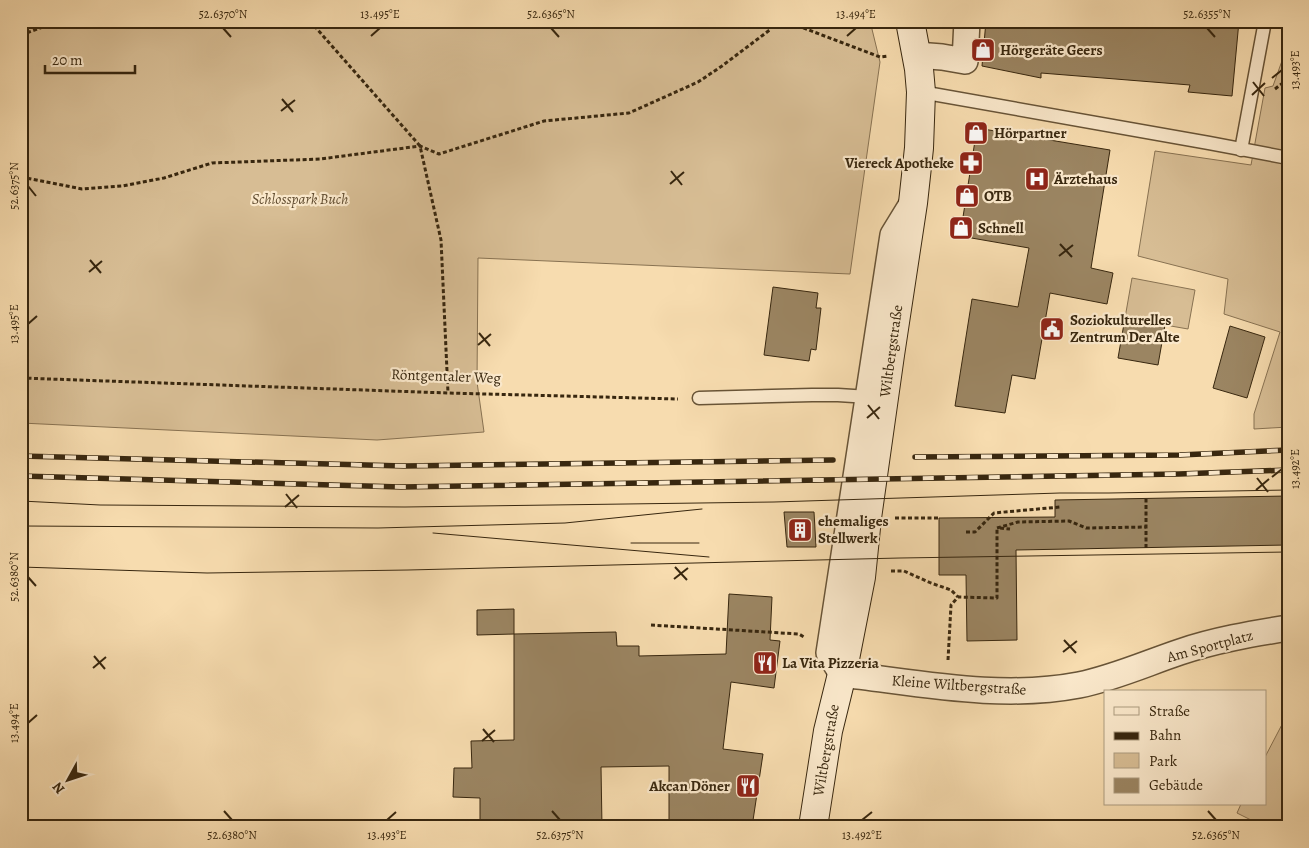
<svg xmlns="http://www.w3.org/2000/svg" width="1309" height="848" font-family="Alegreya,serif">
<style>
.green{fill:#d7bd94;stroke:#887252}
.building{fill:#9b8562;stroke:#38270f}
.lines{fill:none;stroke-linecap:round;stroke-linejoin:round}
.lane-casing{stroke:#685437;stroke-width:15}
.street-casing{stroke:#685437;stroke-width:28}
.secondary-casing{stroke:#38270f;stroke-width:30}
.path{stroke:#38270f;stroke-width:3;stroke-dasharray:4 2.5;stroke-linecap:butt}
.lane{stroke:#fae8cb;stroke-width:12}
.street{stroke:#fae8cb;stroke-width:25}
.secondary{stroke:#fae8cb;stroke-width:28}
.tram{stroke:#38270f;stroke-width:1}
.rail-casing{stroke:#38270f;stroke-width:5.5}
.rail{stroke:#fae8cb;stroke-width:4;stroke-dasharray:11;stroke-linecap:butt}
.ticks{fill:none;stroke:#38270f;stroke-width:2}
.labels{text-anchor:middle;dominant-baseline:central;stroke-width:4.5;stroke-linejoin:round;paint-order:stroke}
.poi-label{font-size:15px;font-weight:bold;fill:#38270f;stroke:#fae8cb;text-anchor:start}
.park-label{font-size:15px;font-style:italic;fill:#604c30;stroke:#fae8cb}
.street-label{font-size:15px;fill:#38270f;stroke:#fae8cb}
.neatline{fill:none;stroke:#38270f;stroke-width:2}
.ticks-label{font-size:12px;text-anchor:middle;fill:#38270f}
</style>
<rect width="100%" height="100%" fill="#f7dcaf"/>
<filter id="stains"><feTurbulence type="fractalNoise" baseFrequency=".004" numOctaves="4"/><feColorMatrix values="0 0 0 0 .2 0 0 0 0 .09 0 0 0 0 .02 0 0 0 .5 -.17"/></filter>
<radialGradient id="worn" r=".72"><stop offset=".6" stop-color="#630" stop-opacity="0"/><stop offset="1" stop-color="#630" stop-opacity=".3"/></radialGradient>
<g class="green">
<polygon points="21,21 870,21 880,62 850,274 478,258 477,382 484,432 377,440 21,423"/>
<polygon points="1288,44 1288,427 1254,429 1254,414 1280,332 1224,314 1228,279 1138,256 1155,151 1251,165 1265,88 1273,86"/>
<polygon points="1132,278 1195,290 1188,329 1125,318"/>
<polygon points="1288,713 1288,827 1265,827 1237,813 1241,804 1265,804 1265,757"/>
</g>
<g class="building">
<polygon points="986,21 1239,21 1232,96 1188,92 1190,85 1041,73 1041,78 982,66"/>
<polygon points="977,128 1110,150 1091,268 1113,273 1107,304 1050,293 1035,379 1012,375 1005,413 955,406 972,299 1018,307 1029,248 960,236"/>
<polygon points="773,287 818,293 816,308 821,308 816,350 811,349 809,361 764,355"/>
<polygon points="1125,318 1165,325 1158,365 1118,358"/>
<polygon points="1230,326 1265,337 1247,398 1213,388"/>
<polygon points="1288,496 1288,545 1016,550 1017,640 967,641 966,575 939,575 939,518 1055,517 1055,500"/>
<polygon points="784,512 814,512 816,547 787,547"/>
<polygon points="729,594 772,597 770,640 780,641 774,688 731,682 723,749 763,754 752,827 669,827 669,766 601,767 602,827 480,827 480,798 453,797 454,768 472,768 471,741 514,740 514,634 616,632 617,646 639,646 639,656 726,654"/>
<polygon points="514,609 514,634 477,635 477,610"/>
</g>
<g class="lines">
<defs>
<g id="lane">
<polyline points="921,92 1209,143 1288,158"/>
<polyline points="1241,150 1265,21"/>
<polyline points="699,398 812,395 838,395 869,397"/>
</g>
<g id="street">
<polyline points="916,55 942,57 965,61 967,21"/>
<path d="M912,204L893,235L829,653L842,674C920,683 1001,700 1079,685C1114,678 1147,663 1180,652C1215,640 1251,634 1288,628"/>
</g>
<polyline id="secondary" points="813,827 828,731 842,674 861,577 867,518 890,355 913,203 919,148 921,92 919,69 910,21"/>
</defs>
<use href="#lane" class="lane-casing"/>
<use href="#street" class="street-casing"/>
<use href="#secondary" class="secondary-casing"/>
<g class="path">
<polyline points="310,21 420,146 441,240 448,393"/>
<polyline points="785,21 880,57 888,56"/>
<polyline points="21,35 59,21"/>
<polyline points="1275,89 1288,79"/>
<polyline points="21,177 82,189 122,186 164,178 212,163 320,159 420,146 439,154 544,121 629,113 698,82 722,66 771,29 771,21"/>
<polyline points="21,378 448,393 678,399"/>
<polyline points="895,518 939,518"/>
<polyline points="997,528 1018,522 1069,521 1086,528 1146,527"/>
<polyline points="1000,528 1010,529"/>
<polyline points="966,532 975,532 994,513 1060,507"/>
<polyline points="1146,548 1146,499"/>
<polyline points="891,571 904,571 931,583 951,590 958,597"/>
<polyline points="651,625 799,634 804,637"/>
<polyline points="948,660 951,605 958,597 997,598 997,528"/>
</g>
<use href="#lane" class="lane"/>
<use href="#street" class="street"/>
<use href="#secondary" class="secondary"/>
<g class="tram">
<polyline points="21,501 100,505 405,507 774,502 1060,493 1109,493 1288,490"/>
<polyline points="21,526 378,528 565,523 702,509"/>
<polyline points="433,533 709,557"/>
<polyline points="631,543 699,543"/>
<polyline points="21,567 207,573 408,570 900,558 1288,552"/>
</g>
<defs>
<g id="rail">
<polyline points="21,456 404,466 833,460"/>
<polyline points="915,457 1180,455 1288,450"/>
<polyline points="21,476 401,487 1179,474 1288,470"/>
</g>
</defs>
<use href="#rail" class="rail-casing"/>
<use href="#rail" class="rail"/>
</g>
<path class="ticks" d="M223,28L231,37M551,28L559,37M1207,28L1215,37M371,36L380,28M847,36L856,28M1272,78L1282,70M1253,82L1264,96M1252,95L1265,83M282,99L293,112M281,111L295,100M671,171L682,185M670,184L684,172M28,186L36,196M1060,244L1072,257M1059,256L1073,245M90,260L101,273M89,272L102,261M28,324L37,316M479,333L490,346M478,345L491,334M868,405L879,419M867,418L880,407M1272,477L1282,469M1257,478L1268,492M1256,490L1269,479M286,494L297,508M285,507L299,495M675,567L687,580M28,577L36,586M674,579L688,568M1064,640L1076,653M1063,652L1077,641M94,656L105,669M93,668L106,657M28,723L37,715M483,729L494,742M482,741L495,730M224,811L232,820M552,811L560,820M1208,811L1216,820M387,820L396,812M862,820L872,812"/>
<defs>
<symbol id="shop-square" viewBox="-11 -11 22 22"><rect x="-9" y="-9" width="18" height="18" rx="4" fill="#8f2418" stroke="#fae8cb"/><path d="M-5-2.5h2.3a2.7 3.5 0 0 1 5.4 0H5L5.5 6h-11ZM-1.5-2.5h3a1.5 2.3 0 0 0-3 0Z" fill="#fff"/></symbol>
<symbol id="pharmacy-square" viewBox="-11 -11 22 22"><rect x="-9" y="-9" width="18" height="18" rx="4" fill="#8f2418" stroke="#fae8cb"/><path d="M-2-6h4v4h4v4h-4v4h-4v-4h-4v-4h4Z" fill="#fff"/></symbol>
<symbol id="hospital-square" viewBox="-11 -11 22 22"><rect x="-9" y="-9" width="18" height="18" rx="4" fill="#8f2418" stroke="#fae8cb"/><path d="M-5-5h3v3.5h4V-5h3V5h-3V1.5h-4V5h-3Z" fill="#fff"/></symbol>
<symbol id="civic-square" viewBox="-11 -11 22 22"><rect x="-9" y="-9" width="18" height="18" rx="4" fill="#8f2418" stroke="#fae8cb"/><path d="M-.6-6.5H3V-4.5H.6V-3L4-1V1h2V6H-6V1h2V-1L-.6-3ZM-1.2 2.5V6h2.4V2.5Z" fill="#fff"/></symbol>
<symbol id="building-square" viewBox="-11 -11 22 22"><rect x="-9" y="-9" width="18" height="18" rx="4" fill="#8f2418" stroke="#fae8cb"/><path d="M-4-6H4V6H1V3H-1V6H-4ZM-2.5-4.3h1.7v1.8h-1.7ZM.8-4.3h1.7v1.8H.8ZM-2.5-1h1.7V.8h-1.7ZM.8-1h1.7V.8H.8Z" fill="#fff"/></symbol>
<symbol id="restaurant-square" viewBox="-11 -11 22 22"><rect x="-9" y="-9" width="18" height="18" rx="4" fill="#8f2418" stroke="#fae8cb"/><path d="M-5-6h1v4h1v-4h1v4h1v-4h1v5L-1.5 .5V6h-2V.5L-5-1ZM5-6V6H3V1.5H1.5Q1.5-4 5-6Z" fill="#fff"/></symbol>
</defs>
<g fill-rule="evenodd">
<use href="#shop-square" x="969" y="36" width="28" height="28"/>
<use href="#shop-square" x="962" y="119" width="28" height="28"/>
<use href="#pharmacy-square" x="957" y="149" width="28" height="28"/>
<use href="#hospital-square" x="1023" y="165" width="28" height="28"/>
<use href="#shop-square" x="953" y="182" width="28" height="28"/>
<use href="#shop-square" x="947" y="214" width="28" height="28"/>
<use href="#civic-square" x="1038" y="315" width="28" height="28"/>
<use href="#building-square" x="786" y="516" width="28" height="28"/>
<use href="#restaurant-square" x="751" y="649" width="28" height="28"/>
<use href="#restaurant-square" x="734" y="772" width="28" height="28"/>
</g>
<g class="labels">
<g class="poi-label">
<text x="1000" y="50">Hörgeräte Geers</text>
<text x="994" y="133">Hörpartner</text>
<text x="954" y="163" text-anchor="end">Viereck Apotheke</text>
<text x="1054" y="179">Ärztehaus</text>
<text x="984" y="196">OTB</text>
<text x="978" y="228">Schnell</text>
<text x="1070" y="320">Soziokulturelles<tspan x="1070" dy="17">Zentrum Der Alte</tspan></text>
<text x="818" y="521">ehemaliges<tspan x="818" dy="17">Stellwerk</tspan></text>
<text x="782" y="663">La Vita Pizzeria</text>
<text x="730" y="786" text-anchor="end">Akcan Döner</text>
</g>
<g class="park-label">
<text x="300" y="199">Schlosspark Buch</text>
</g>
<g class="street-label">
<text transform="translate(891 351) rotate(-82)">Wiltbergstraße</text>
<text transform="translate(446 376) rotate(2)">Röntgentaler Weg</text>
<text transform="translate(1210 646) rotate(-15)">Am Sportplatz</text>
<text transform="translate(959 685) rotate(4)">Kleine Wiltbergstraße</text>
<text transform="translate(826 750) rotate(-80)">Wiltbergstraße</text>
</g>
</g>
<rect width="1309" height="848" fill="none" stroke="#f7dcaf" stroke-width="55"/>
<rect x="1104" y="690" width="162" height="115" fill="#fae8cb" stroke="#ac9b80"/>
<rect x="1114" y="707" width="25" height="8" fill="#fae8cb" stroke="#ac9b80"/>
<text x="1149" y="716" font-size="15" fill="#38270f">Straße</text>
<rect x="1114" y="732" width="25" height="8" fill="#38270f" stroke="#ac9b80"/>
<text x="1149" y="740" font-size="15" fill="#38270f">Bahn</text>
<rect x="1114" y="753" width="25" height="15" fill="#d7bd94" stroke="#ac9b80"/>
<text x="1149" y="766" font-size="15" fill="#38270f">Park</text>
<rect x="1114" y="778" width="25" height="15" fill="#9b8562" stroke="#ac9b80"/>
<text x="1149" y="790" font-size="15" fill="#38270f">Gebäude</text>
<g transform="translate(68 780) rotate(230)" stroke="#fae8cb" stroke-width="4" paint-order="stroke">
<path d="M0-4L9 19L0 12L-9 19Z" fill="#38270f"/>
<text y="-8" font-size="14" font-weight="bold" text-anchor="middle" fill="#38270f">N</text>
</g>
<path d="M45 65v8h90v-8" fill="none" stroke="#38270f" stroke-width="2.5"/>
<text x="52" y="65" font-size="15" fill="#38270f" stroke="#fae8cb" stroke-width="4" paint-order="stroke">20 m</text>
<rect x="28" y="28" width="1254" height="792" class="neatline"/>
<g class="ticks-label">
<text x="223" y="18">52.6370°N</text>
<text x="380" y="18">13.495°E</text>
<text x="551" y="18">52.6365°N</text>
<text x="856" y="18">13.494°E</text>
<text x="1207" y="18">52.6355°N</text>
<text transform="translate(1295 70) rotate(-90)" y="4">13.493°E</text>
<text transform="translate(14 186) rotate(-90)" y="4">52.6375°N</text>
<text transform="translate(14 324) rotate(-90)" y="4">13.495°E</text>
<text transform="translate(1295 469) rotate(-90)" y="4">13.492°E</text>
<text transform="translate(14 577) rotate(-90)" y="4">52.6380°N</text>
<text transform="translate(14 723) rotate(-90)" y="4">13.494°E</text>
<text x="232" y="839">52.6380°N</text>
<text x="387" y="839">13.493°E</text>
<text x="560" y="839">52.6375°N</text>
<text x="862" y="839">13.492°E</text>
<text x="1216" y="839">52.6365°N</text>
</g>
<rect width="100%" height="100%" filter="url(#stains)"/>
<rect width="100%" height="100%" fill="url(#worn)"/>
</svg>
